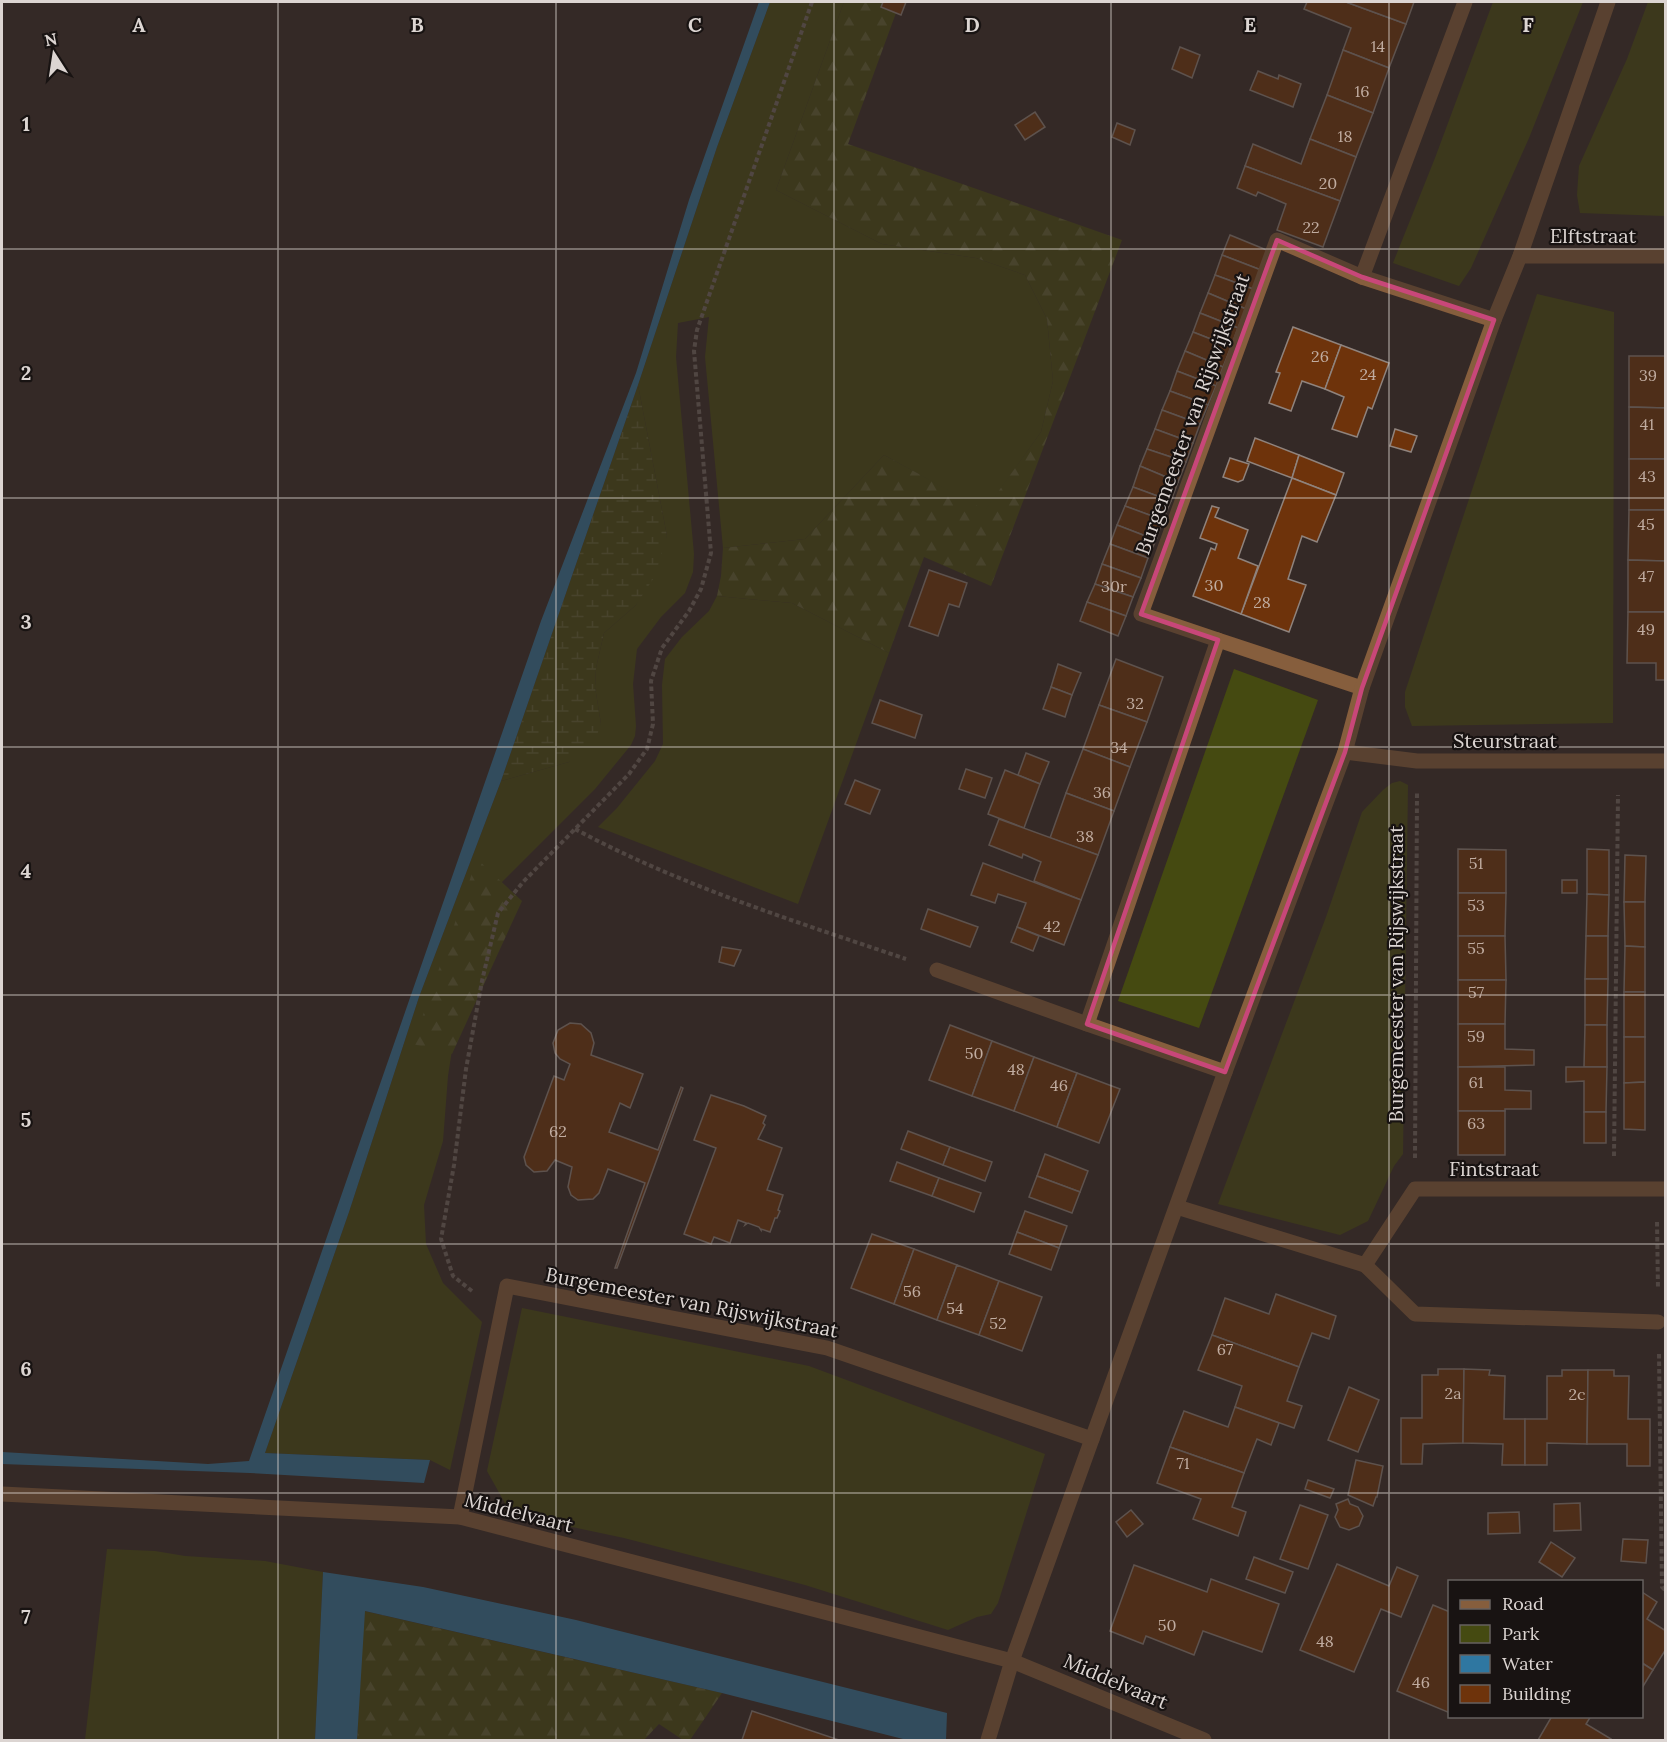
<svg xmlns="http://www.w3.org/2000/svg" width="1667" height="1742" font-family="Lora,serif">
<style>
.green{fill:#454a11}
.forest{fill:url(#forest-firs)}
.wetland{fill:url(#wetland-marsh)}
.water{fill:#2f77a1}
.building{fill:#6e330b;stroke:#8f837d;stroke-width:1.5}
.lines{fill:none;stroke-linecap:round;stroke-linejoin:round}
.path{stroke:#726865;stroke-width:4;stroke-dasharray:4.5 3;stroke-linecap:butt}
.minor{stroke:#865e3d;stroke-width:15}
.marked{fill:none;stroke:#c84779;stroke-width:4.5;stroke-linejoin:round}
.grid{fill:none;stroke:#dcd5d2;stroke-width:1.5;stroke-opacity:0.55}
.labels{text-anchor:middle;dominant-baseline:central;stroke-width:4.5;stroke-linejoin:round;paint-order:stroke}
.number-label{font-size:16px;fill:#c0aca0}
.street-label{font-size:20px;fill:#dcd5d2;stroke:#181312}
.grid-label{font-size:20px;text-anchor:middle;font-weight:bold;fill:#dcd5d2;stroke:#181312;stroke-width:4.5;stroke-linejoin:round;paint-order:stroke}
</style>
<defs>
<pattern id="forest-firs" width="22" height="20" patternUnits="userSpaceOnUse" patternTransform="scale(1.5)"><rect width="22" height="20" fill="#454a11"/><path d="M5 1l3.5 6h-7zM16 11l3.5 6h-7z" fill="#5f6333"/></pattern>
<pattern id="wetland-marsh" width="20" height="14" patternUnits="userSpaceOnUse" patternTransform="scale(1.5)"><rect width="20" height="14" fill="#454a11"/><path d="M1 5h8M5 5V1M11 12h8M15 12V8" fill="none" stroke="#5f6333"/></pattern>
</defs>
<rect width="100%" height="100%" fill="#342926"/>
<g class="green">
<polygon points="770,2 844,2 776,190 882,244 976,258 1025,275 1047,319 1053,381 1041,432 985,511 884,455 805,539 723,548 705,357 709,317 678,323 676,357 694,554 693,572 685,593 661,617 637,649 633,684 636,726 635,736 631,745 595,789 484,900 468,946 448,1076 443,1141 424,1205 426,1244 443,1283 482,1322 450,1470 430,1460 265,1453 349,1212 419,997 501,781 569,762 601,724 595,687 596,668 604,633 636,605 667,536 638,385 717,147"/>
<polygon points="1493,2 1583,2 1529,138 1471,268 1459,286 1393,263 1435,158"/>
<polygon points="1648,2 1665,2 1665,216 1580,213 1577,195 1579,166 1627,59"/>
<polygon points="1537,294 1614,312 1613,723 1412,726 1405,707 1405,692"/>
<polygon points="717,596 792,603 889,653 798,904 598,827 617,808 655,761 663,744 662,685 665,659 682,637 709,611"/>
<polygon points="1234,669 1318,700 1199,1028 1118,1001"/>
<polygon points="1400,781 1408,785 1403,1154 1394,1166 1368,1221 1340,1235 1218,1204 1326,917 1362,812 1383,790 1392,783"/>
<polygon points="522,1308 809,1366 1045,1454 998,1603 991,1614 977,1617 948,1630 805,1585 624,1538 511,1514 487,1471"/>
<polygon points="107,1549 155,1551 185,1556 265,1561 323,1572 315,1740 85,1740"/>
</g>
<g class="forest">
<polygon points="844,2 900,2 848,144 1122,240 991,586 924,557 889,653 792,603 717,596 721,576 723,548 805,539 884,455 985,510 1041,432 1053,381 1047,319 1025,275 976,258 882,244 776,190"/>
<polygon points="477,859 522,901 452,1054 413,1044"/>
<polygon points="364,1611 722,1693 690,1740 683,1740 659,1724 644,1740 357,1740"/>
</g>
<polygon class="wetland" points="638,385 667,536 655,576 636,605 604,633 596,668 595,687 601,724 593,746 569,762 501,781"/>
<g class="water">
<polygon points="759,2 770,2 717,147 638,385 501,781 419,997 349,1212 265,1453 430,1460 424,1483 250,1473 2,1464 2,1452 208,1464 249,1461 541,621 636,373 689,200"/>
<polygon points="323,1572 423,1587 576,1620 947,1713 946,1740 907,1740 722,1693 365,1611 357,1740 315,1740"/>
</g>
<g class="building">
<polygon points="883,2 906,2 901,15 881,7"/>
<polygon points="1307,2 1346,2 1406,24 1389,68 1343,50 1351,28 1304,9"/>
<polygon points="1346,2 1414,2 1406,24"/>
<polygon points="1180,47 1200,55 1192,78 1172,69"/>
<polygon points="1343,50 1389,68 1373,113 1327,95"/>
<polygon points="1258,71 1278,79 1279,75 1301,84 1293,107 1250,90"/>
<polygon points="1327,95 1373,113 1356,157 1310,139"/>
<polygon points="1035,112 1045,127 1025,140 1015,125"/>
<polygon points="1117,123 1135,130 1130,145 1112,137"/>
<polygon points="1310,139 1356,157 1340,201 1245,166 1253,144 1301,164"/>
<polygon points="1245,166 1340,201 1323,247 1277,230 1286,204 1258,192 1256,196 1237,188"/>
<polygon points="1230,235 1269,251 1261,270 1222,255"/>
<polygon points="1222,255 1261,270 1253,289 1215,275"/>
<polygon points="1215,275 1253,289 1246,309 1208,293"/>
<polygon points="1208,293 1246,309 1238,328 1200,313"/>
<polygon points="1200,313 1238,328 1231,347 1193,332"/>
<polygon points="1293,327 1341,345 1325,389 1302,381 1291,411 1269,403 1280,373 1276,372"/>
<polygon points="1193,332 1231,347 1223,367 1185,351"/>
<polygon points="1341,345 1389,363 1372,409 1368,407 1357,437 1332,429 1344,397 1325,389"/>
<polygon points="1185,351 1223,367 1216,386 1177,371"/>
<polygon points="1629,356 1666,356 1666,408 1629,407"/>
<polygon points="1177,371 1216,386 1208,405 1170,391"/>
<polygon points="1170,391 1208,405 1200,424 1162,410"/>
<polygon points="1629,407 1666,408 1666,459 1629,459"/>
<polygon points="1162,410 1200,424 1193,443 1155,429"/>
<polygon points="1155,429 1193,443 1186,462 1147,449"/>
<polygon points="1395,429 1417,436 1411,452 1390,446"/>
<polygon points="1255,438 1299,455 1292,478 1247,461"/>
<polygon points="1147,449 1186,462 1178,482 1140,466"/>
<polygon points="1299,455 1344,473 1336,495 1292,478"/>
<polygon points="1230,458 1249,464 1243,480 1238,482 1223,477"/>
<rect x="1629" y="459" width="37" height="51"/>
<polygon points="1140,466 1178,482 1171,501 1133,487"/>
<polygon points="1292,478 1336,495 1317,542 1302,536 1288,579 1306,585 1289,632 1241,614"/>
<polygon points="1133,487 1171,501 1163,520 1125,506"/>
<polygon points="1125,506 1163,520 1156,540 1117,525"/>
<polygon points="1212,506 1219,508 1215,517 1248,530 1238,558 1258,566 1241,614 1193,596 1211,548 1215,550 1217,544 1200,538"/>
<polygon points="1629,510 1666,510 1666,561 1628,560"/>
<polygon points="1117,525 1156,540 1148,558 1110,544"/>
<polygon points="1110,544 1148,558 1141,578 1102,564"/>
<polygon points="1628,560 1666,561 1666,612 1628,612"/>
<polygon points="1102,564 1141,578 1133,597 1095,584"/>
<polygon points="929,570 967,583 959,607 949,604 938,636 909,626"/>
<polygon points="1095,584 1133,597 1126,616 1087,602"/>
<polygon points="1087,602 1126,616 1118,636 1080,621"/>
<polygon points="1628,612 1666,612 1666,680 1656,680 1656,663 1627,663"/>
<polygon points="1116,659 1163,677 1147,722 1099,705"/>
<polygon points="1058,664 1081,673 1072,695 1051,687"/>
<polygon points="1051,687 1072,695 1065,717 1043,709"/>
<polygon points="880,700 922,715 915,738 872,723"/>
<polygon points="1099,705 1147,722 1130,767 1083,749"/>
<polygon points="1083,749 1130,767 1114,811 1066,793"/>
<polygon points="1026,753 1049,762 1040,784 1018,775"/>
<polygon points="966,769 992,778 985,798 959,789"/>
<polygon points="1005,770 1040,784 1024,828 988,814"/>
<polygon points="855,780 880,790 870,814 845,804"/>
<polygon points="1066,793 1114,811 1098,855 1050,838"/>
<polygon points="999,819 1098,855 1081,900 1034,881 1041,862 1023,854 1022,858 989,845"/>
<polygon points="1458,849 1506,850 1506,893 1458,893"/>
<polygon points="1587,849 1609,850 1609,895 1587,894"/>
<polygon points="1625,855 1646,856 1645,902 1624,902"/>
<polygon points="983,863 1081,900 1064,945 1017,927 1026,903 998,894 995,903 971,895"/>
<rect x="1562" y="880" width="15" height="13"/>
<polygon points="1458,893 1506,893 1505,936 1458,936"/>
<polygon points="1587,894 1609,895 1608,936 1586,936"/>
<polygon points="1624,902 1645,902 1645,947 1625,946"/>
<polygon points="928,909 978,927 970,947 921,929"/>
<polygon points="1017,927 1039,936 1033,951 1011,942"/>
<polygon points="1458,936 1505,936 1506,980 1458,980"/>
<polygon points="1586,936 1608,936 1608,979 1585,979"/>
<polygon points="1625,946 1645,947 1645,992 1624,992"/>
<polygon points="722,947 741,950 734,966 719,962"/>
<polygon points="1585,979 1608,979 1607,1025 1585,1025"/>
<polygon points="1458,980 1506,980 1505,1024 1458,1024"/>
<rect x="1624" y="992" width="21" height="45"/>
<polygon points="570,1023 581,1024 591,1033 594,1043 591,1055 643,1074 630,1108 620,1103 609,1132 658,1150 681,1087 683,1088 617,1268 615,1268 645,1183 608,1169 599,1193 593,1199 578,1200 571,1195 568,1187 572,1167 555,1160 547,1171 534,1172 526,1165 524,1157 554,1076 564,1080 570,1064 560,1059 555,1053 553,1043 558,1030"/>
<polygon points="1458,1024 1505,1024 1505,1049 1534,1050 1534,1065 1458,1067"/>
<polygon points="950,1025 992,1041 972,1096 929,1080"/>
<polygon points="1585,1025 1607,1025 1607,1067 1584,1067"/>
<polygon points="1624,1037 1645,1037 1645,1082 1624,1083"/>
<polygon points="992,1041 1034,1057 1014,1111 972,1096"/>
<polygon points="1034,1057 1077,1073 1057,1127 1014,1111"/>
<polygon points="1458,1067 1505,1067 1505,1090 1531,1091 1531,1109 1505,1109 1505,1111 1458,1111"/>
<polygon points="1566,1067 1607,1067 1606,1112 1584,1112 1584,1081 1566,1082"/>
<polygon points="1077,1073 1120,1089 1099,1143 1057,1127"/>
<polygon points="1645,1082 1645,1130 1624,1129 1624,1083"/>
<polygon points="711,1095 744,1106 766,1116 763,1123 765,1125 758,1139 782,1148 767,1190 783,1195 778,1210 780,1211 777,1218 775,1218 770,1232 761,1229 761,1230 759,1227 748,1223 745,1225 746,1223 738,1220 730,1243 714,1237 711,1244 684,1234 716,1148 694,1140"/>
<rect x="1458" y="1111" width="47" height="44"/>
<rect x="1584" y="1112" width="22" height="31"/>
<polygon points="908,1131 950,1147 943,1165 901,1149"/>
<polygon points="950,1147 992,1162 985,1181 943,1165"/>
<polygon points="1045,1154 1088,1171 1080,1192 1037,1176"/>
<polygon points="897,1162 939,1178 932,1196 890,1181"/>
<polygon points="1037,1176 1080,1192 1072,1213 1029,1197"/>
<polygon points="939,1178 981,1193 974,1212 932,1196"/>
<polygon points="1025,1211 1067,1226 1059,1248 1017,1232"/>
<polygon points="1017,1232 1059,1248 1051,1270 1009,1254"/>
<polygon points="872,1234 914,1249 894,1304 851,1288"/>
<polygon points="914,1249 957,1265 937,1320 894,1304"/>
<polygon points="957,1265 999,1281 979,1335 937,1320"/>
<polygon points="999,1281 1042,1297 1022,1351 979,1335"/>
<polygon points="1276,1294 1336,1316 1329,1339 1312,1333 1299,1367 1212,1335 1225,1298 1269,1314"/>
<polygon points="1212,1335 1299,1367 1287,1401 1302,1406 1294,1428 1235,1407 1242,1386 1198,1370"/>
<polygon points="1438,1369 1464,1369 1463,1443 1423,1444 1422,1464 1401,1464 1401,1418 1422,1418 1422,1375 1438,1375"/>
<polygon points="1464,1369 1490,1370 1489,1375 1505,1376 1504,1419 1525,1419 1525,1465 1502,1465 1503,1444 1463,1443"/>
<polygon points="1562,1370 1588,1370 1587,1444 1547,1443 1547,1465 1525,1465 1525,1419 1547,1419 1547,1376 1562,1376"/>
<polygon points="1588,1370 1614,1370 1614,1376 1629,1376 1628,1419 1650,1419 1650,1466 1627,1466 1627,1444 1587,1444"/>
<polygon points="1349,1387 1379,1400 1358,1452 1328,1440"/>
<polygon points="1235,1407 1279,1423 1271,1445 1257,1439 1244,1473 1170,1447 1184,1411 1228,1427"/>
<polygon points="1170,1447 1244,1473 1232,1507 1246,1512 1238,1536 1193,1519 1201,1499 1157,1483"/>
<polygon points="1356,1460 1383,1466 1377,1497 1376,1497 1373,1506 1348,1495"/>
<polygon points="1308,1480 1334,1489 1330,1498 1305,1489"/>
<polygon points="1348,1499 1350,1504 1358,1507 1363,1516 1359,1526 1349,1530 1340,1527 1335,1517 1338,1510 1336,1504"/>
<polygon points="1580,1503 1581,1530 1554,1531 1554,1504"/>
<polygon points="1300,1505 1328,1515 1308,1569 1280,1559"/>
<polygon points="1131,1510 1143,1524 1127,1537 1116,1522"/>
<polygon points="1519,1512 1520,1533 1488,1534 1488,1513"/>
<polygon points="1623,1539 1648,1540 1646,1563 1621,1561"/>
<polygon points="1551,1542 1575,1558 1562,1577 1539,1562"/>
<polygon points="1254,1557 1293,1572 1285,1593 1246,1579"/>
<polygon points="1337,1564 1389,1586 1397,1567 1418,1576 1401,1617 1381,1609 1354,1672 1300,1650"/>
<polygon points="1134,1565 1207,1592 1211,1579 1279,1604 1262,1652 1203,1631 1194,1655 1146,1636 1143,1644 1110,1631"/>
<polygon points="1642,1592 1657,1602 1647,1619 1666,1631 1666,1649 1653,1670 1642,1663"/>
<polygon points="1433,1605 1450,1612 1450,1713 1397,1691"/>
<polygon points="1642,1663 1653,1670 1642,1688"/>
<polygon points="752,1711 839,1740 742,1740"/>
<polygon points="1552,1716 1591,1716 1586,1724 1611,1739 1610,1740 1538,1740"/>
</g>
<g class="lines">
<g class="path">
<path d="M575,829C679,885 794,921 906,959"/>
<polyline points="1614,1156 1618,795"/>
<polyline points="1415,1158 1417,793"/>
<polyline points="1657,1222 1658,1289"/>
<polyline points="472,1291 453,1276 441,1239 454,1165 466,1069 482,981 498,913 523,882 629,774 647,749 653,724 651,681 662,648 689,611 701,589 711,553 694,351 697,330 812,2"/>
<polyline points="1659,1354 1662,1587 1666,1591"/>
</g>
<g class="minor">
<polyline points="1465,2 1362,277 1494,320"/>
<polyline points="1520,256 1666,256"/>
<polyline points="1218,640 1141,614 1277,240 1362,277"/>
<polyline points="1345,752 1417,761 1666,761"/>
<polyline points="937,970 1087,1024"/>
<polyline points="1225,1072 1087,1024 1218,640 1362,688"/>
<polyline points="1177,1207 1365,1265 1415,1189 1666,1189"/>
<polyline points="1365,1265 1415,1314 1658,1322"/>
<polyline points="2,1494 460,1517 1012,1661 1204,1740"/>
<polyline points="460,1517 507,1286 827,1348 1092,1439"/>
<polyline points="988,1740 1012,1661 1092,1439 1225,1072 1345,752 1362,688 1494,320 1520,256 1608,2"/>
</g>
</g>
<path d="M0 0H1667V1742H0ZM1277,240L1362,277L1494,320L1362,688L1345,752L1225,1072L1087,1024L1218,640L1141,614Z" fill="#342926" fill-opacity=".55" fill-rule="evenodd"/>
<path class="marked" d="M1277,240L1362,277L1494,320L1362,688L1345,752L1225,1072L1087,1024L1218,640L1141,614Z"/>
<path class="grid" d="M278,2V1740M556,2V1740M834,2V1740M1111,2V1740M1389,2V1740M2,249H1666M2,498H1666M2,747H1666M2,995H1666M2,1244H1666M2,1493H1666"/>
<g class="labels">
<g class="number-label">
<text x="1378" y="46">14</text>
<text x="1362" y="91">16</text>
<text x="1345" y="136">18</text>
<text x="1328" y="183">20</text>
<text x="1311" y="227">22</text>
<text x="1320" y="356">26</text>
<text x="1368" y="374">24</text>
<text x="1648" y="375">39</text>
<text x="1647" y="424">41</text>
<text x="1647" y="476">43</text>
<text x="1646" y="524">45</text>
<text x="1646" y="576">47</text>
<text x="1214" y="585">30</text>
<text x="1114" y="586">30r</text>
<text x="1262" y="602">28</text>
<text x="1646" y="629">49</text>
<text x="1135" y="703">32</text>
<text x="1119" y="747">34</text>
<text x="1102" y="792">36</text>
<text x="1085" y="836">38</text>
<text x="1476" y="863">51</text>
<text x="1476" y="905">53</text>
<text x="1052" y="926">42</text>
<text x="1476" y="948">55</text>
<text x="1476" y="992">57</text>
<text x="1476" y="1036">59</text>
<text x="974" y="1053">50</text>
<text x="1016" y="1069">48</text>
<text x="1476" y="1082">61</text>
<text x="1059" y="1085">46</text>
<text x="1476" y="1123">63</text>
<text x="558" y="1131">62</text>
<text x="912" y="1291">56</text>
<text x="955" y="1308">54</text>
<text x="998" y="1323">52</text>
<text x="1225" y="1349">67</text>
<text x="1453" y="1393">2a</text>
<text x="1577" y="1394">2c</text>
<text x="1183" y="1463">71</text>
<text x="1167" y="1625">50</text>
<text x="1325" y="1641">48</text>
<text x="1421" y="1682">46</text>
</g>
<g class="street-label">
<text x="1593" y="235">Elftstraat</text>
<text transform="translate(1192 414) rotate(-70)">Burgemeester van Rijswijkstraat</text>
<text x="1505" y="740">Steurstraat</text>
<text transform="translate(1395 974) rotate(-90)">Burgemeester van Rijswijkstraat</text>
<text x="1494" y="1168">Fintstraat</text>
<text transform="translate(692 1302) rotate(11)">Burgemeester van Rijswijkstraat</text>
<text transform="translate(519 1512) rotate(14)">Middelvaart</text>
<text transform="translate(1116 1681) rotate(23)">Middelvaart</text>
</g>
</g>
<g class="grid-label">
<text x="139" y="32">A</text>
<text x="417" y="32">B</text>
<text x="695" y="32">C</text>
<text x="972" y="32">D</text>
<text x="1250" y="32">E</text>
<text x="1528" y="32">F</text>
<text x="26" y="131">1</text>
<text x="26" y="380">2</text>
<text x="26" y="629">3</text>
<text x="26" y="878">4</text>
<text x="26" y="1127">5</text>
<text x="26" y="1376">6</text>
<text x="26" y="1624">7</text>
</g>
<rect width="1667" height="1742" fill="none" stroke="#dcd5d2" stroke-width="6"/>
<rect x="1448" y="1580" width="195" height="138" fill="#181312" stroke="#66615f" stroke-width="1.5"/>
<rect x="1460" y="1600" width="30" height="9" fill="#865e3d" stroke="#66615f" stroke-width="1.5"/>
<text x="1502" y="1610" font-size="18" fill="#dcd5d2">Road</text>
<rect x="1460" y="1625" width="30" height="18" fill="#454a11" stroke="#66615f" stroke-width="1.5"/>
<text x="1502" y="1640" font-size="18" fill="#dcd5d2">Park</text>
<rect x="1460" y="1655" width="30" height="18" fill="#2f77a1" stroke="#66615f" stroke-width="1.5"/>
<text x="1502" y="1670" font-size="18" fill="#dcd5d2">Water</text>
<rect x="1460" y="1685" width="30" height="18" fill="#6e330b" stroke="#66615f" stroke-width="1.5"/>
<text x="1502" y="1700" font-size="18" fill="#dcd5d2">Building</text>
<g transform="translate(54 54) rotate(348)" stroke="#181312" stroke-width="4.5" paint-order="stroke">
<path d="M0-4.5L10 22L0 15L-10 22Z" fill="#dcd5d2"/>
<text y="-9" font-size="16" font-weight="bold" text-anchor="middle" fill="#dcd5d2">N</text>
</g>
</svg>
